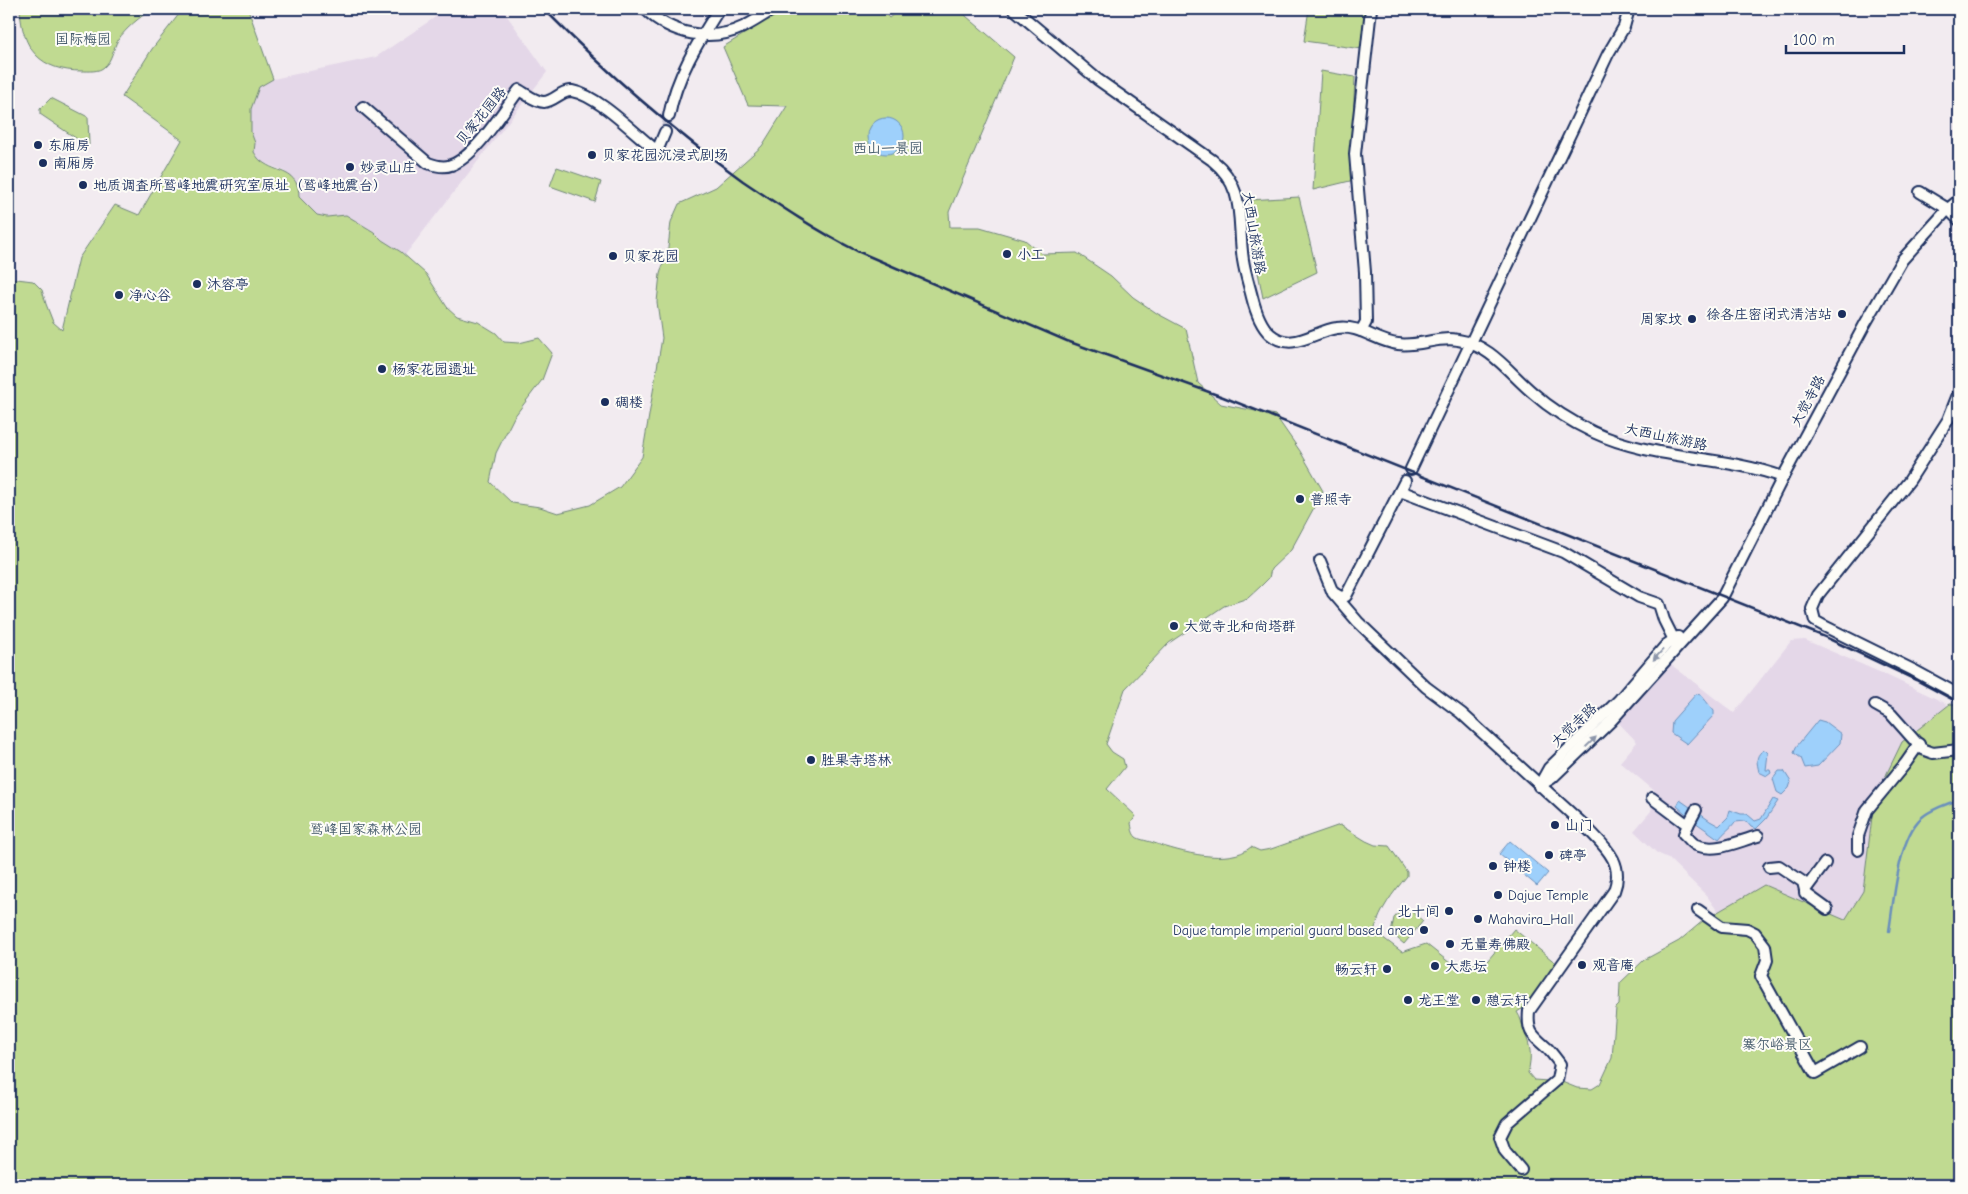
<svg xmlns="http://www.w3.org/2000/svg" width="1968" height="1194" font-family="'Comic Neue','LXGW WenKai TC',sans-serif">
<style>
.built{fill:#e4d7e8}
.green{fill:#c0da91;stroke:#6e8478}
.water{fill:#9ed0fb;stroke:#6a90bc}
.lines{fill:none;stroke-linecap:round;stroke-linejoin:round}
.stream{stroke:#6a90bc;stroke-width:2.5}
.minor-tunnel{stroke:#c7c5d3;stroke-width:10;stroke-dasharray:10 5;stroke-linecap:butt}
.minor-casing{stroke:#1b2f5e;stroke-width:14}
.minor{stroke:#fdfcf7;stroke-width:10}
.rail{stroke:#1b2f5e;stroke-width:2.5}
.oneway{fill:#8c96aa}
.poi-dot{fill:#1b2f5e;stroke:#fdfcf7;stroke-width:2}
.labels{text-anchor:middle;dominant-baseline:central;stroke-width:4;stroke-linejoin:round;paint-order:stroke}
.park-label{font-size:14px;fill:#445a6b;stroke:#fdfcf7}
.street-label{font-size:14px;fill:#1b2f5e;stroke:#fdfcf7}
.poi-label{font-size:14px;fill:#1b2f5e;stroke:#fdfcf7;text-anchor:start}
</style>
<rect width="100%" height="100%" fill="#f2ebf0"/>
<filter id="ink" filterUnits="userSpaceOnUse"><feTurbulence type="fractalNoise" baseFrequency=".02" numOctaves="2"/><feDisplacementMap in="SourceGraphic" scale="10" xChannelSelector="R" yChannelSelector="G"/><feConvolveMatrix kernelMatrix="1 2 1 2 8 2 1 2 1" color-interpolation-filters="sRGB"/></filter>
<g filter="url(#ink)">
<g class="built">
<polygon points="443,9 502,9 547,72 405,255 382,240 374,232 346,215 327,217 317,215 307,206 299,197 299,188 284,171 260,161 254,152 255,143 251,132 251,109 259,87 273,79 376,57 434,18"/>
<polygon points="1805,640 1884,674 1945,703 1959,716 1864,891 1853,920 1721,916 1707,896 1668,858 1657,853 1634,831 1651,811 1652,806 1647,803 1657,793 1620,762 1637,742 1617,721 1658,678 1657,676 1669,663 1734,713 1791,641"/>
</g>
<g class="green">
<path d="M20,9H152C140,17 126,28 118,40C113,48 112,61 104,67C99,72 89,71 82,71C40,71 22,49 20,9Z"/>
<path d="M183,9H248L273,79L259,87L251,109V132L255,143L254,152C256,155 258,159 261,161C277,174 299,169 299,197L317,215L327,217L346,215L374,232L382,240L401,252L426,274L447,307L457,316L478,322L496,333L504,342L519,343L539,338L552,353L542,380L514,417L496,453L490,482L512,503L540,507L558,513L590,505L620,487L642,457L662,338L657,302L660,274L668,248L671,222L679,204L716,187L762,146L787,106L748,105L723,47L785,9H890L887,16L889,18L900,9H961L966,16L1014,57L949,212L950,227H980L1025,240L1042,254L1077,253L1111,276L1133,297L1158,314L1186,329L1198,383L1221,404L1275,415L1300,451L1323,491L1291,550L1271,569L1269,578L1261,586L1248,598L1224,606L1169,643L1125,689L1106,744L1112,752L1123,759L1125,767L1107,789L1136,816L1131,823C1132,828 1132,833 1136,837C1140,840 1149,841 1154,843C1180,852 1229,866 1251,847L1260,851L1271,849L1340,825L1366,841L1375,845L1389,846L1407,872V876C1392,894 1381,908 1374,931L1402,952L1426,944L1460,971L1468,962L1483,966L1514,929L1557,964L1525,1007L1517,1012C1521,1018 1522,1024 1524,1031C1531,1048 1532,1055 1528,1073L1534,1080L1562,1082L1577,1088L1592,1089L1600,1084L1612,1058L1616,1008L1619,1005L1620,983L1644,960L1679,941L1704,920L1764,885L1845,920L1863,891L1874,800L1902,742L1950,704L1959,705V1185H9V278L33,281L42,290L46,304L53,322L62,330L79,258L115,205L139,215L182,140L122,97L152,49Z"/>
<polygon points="1309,9 1367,9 1362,49 1304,41"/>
<polygon points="1321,71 1355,77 1351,165 1354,180 1313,190"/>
<polygon points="51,98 88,117 89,145 86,145 40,114 40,109"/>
<polygon points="557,167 601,182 595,202 550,186"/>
<polygon points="1299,197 1317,272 1263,298 1254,252 1249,200"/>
<polygon points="1405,906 1423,921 1404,944 1391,933 1394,918"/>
</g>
<g class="water">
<circle cx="886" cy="136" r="18"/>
<polygon points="1696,694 1701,695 1714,711 1714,715 1687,744 1671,733 1672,721"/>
<polygon points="1818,720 1825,722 1841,734 1840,743 1818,766 1805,768 1801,758 1794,753 1796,747"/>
<path d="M1765,750L1768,753L1766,770H1770L1771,773L1767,776L1759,772C1757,763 1755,757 1762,751Z"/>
<polygon points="1779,771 1784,771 1791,782 1789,788 1782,795 1777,792 1773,779"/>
<path d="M1773,799L1778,801L1766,819L1756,829L1751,827L1746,821L1735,822C1731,828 1724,832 1719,839L1695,822L1677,806L1680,800L1710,821L1719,826L1728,817L1730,810L1741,814H1747L1755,821L1761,819Z"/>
<polygon points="1510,841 1548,873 1537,886 1499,854"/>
</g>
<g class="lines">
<path class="stream" d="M1889,931C1894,901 1898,839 1921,818C1930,810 1948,803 1959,800"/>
<polyline class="minor-tunnel" points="665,132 669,116"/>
<defs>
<g id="minor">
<path d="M645,9C671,34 710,43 743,27C754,22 763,15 774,9"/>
<path d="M1014,9L1097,79L1212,160C1247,188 1237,221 1243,260C1245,273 1249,285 1252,297C1255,309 1260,325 1270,334C1292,353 1314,331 1337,328C1359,324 1377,342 1398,344C1418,347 1438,336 1458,340C1491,345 1509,373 1533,393C1551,409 1572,422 1593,432C1653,460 1722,455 1783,477"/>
<path d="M363,107L428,163C436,166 444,168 451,165C475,157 503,111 519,90C526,94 536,102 544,102C555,101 561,90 572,91C599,96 635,134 657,151L665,132"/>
<path d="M669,116C676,77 698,42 719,9"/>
<polyline points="1920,192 1948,209 1959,220"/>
<polyline points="1361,331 1366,322 1365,272 1355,154 1371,9"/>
<polyline points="1959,392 1948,420 1909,481 1818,595 1812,609 1815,621 1824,626 1913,670 1959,695"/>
<polyline points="1411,469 1608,54 1624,27 1629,9"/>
<polyline points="1400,491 1563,552 1639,597 1659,604 1664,620 1674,640"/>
<path d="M1320,561L1333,593L1358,622L1426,687L1461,713L1586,827C1604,846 1625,862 1614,891L1529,1011C1527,1032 1532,1035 1547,1048C1552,1053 1556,1059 1560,1064L1557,1080L1507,1123L1500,1137L1505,1151L1521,1170"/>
<polyline points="1334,593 1341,597 1346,596 1405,481"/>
<polyline points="1875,705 1891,714 1922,749 1933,753 1959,750"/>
<polyline points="1539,786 1552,778 1610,722 1722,598 1783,477 1865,324 1902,260 1948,209 1959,200"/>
<polyline points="1539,786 1549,768 1619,700 1666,645 1678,637"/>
<polyline points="1652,798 1688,825 1696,810"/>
<path d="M1688,825L1684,834C1688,837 1691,843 1696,845C1717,853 1738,841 1758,836"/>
<polyline points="1858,850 1858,836 1867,810 1905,764 1919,744"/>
<polyline points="1769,867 1779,866 1803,882 1805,890 1825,863"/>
<polyline points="1805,890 1805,893 1827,909"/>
<polyline points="1698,910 1722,927 1747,929 1755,933 1765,946 1767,960 1761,976 1815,1073 1860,1047"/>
</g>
</defs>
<use href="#minor" class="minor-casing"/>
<use href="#minor" class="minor"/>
<path class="rail" d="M544,9C606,72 671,129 743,181C780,206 817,231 857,251L1067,341L1223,397L1825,637L1916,680L1959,703"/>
</g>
<defs><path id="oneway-solid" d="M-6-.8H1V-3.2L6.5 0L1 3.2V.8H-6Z" transform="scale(1.25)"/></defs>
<g class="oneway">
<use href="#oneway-solid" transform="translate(1658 655) rotate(132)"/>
<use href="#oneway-solid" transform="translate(1591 742) rotate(-44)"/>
</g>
</g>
<g class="poi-dot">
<circle cx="38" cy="145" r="5"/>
<circle cx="592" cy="155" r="5"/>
<circle cx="43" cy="163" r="5"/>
<circle cx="350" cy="167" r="5"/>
<circle cx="83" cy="185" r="5"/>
<circle cx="1007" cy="254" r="5"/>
<circle cx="613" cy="256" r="5"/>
<circle cx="197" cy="284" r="5"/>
<circle cx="119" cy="295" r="5"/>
<circle cx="1842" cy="314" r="5"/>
<circle cx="1692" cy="319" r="5"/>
<circle cx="382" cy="369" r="5"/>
<circle cx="605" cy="402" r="5"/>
<circle cx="1300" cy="499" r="5"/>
<circle cx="1174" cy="626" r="5"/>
<circle cx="811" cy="760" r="5"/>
<circle cx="1555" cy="825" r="5"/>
<circle cx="1549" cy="855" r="5"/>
<circle cx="1493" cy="866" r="5"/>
<circle cx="1498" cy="895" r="5"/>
<circle cx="1449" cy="911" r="5"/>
<circle cx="1478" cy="919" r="5"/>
<circle cx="1424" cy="930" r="5"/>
<circle cx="1450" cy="944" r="5"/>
<circle cx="1582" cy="965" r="5"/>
<circle cx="1435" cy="966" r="5"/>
<circle cx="1387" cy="969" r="5"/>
<circle cx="1408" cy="1000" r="5"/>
<circle cx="1476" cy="1000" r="5"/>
</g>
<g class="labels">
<g class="park-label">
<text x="83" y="39">国际梅园</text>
<text x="888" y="148">西山一景园</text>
<text x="366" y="829">鹫峰国家森林公园</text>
<text x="1777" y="1044">寨尔峪景区</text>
</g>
<g class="street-label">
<text transform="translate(481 116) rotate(-51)">贝家花园路</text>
<text transform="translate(1254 233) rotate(81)">大西山旅游路</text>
<text transform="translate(1808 401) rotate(-62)">大觉寺路</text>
<text transform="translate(1666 437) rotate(12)">大西山旅游路</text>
<text transform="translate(1574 725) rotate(-43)">大觉寺路</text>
</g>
<g class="poi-label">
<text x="48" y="145">东厢房</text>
<text x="602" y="155">贝家花园沉浸式剧场</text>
<text x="53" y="163">南厢房</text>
<text x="360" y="167">妙灵山庄</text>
<text x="93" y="185">地质调查所鹫峰地震研究室原址（鹫峰地震台）</text>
<text x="1017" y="254">小工</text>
<text x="623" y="256">贝家花园</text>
<text x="207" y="284">沐容亭</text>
<text x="129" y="295">净心谷</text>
<text x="1832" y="314" text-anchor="end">徐各庄密闭式清洁站</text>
<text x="1682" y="319" text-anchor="end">周家坟</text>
<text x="392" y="369">杨家花园遗址</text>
<text x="615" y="402">碉楼</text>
<text x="1310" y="499">普照寺</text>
<text x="1184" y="626">大觉寺北和尚塔群</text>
<text x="821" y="760">胜果寺塔林</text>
<text x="1565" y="825">山门</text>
<text x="1559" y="855">碑亭</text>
<text x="1503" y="866">钟楼</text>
<text x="1508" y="895">Dajue Temple</text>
<text x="1439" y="911" text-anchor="end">北十间</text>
<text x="1488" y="919">Mahavira_Hall</text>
<text x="1414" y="930" text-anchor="end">Dajue tample imperial guard based area</text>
<text x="1460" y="944">无量寿佛殿</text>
<text x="1592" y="965">观音庵</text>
<text x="1445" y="966">大悲坛</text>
<text x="1377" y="969" text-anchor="end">畅云轩</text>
<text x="1418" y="1000">龙王堂</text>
<text x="1486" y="1000">憩云轩</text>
</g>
</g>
<rect width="1968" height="1194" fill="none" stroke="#fdfcf7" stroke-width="30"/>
<rect x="15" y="15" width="1938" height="1164" fill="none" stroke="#1b2f5e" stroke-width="2" filter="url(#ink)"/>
<path d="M1786 45v8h118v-8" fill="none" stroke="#1b2f5e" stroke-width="2.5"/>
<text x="1793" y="45" font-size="15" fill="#1b2f5e" stroke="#fdfcf7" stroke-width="4" paint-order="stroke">100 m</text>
</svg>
